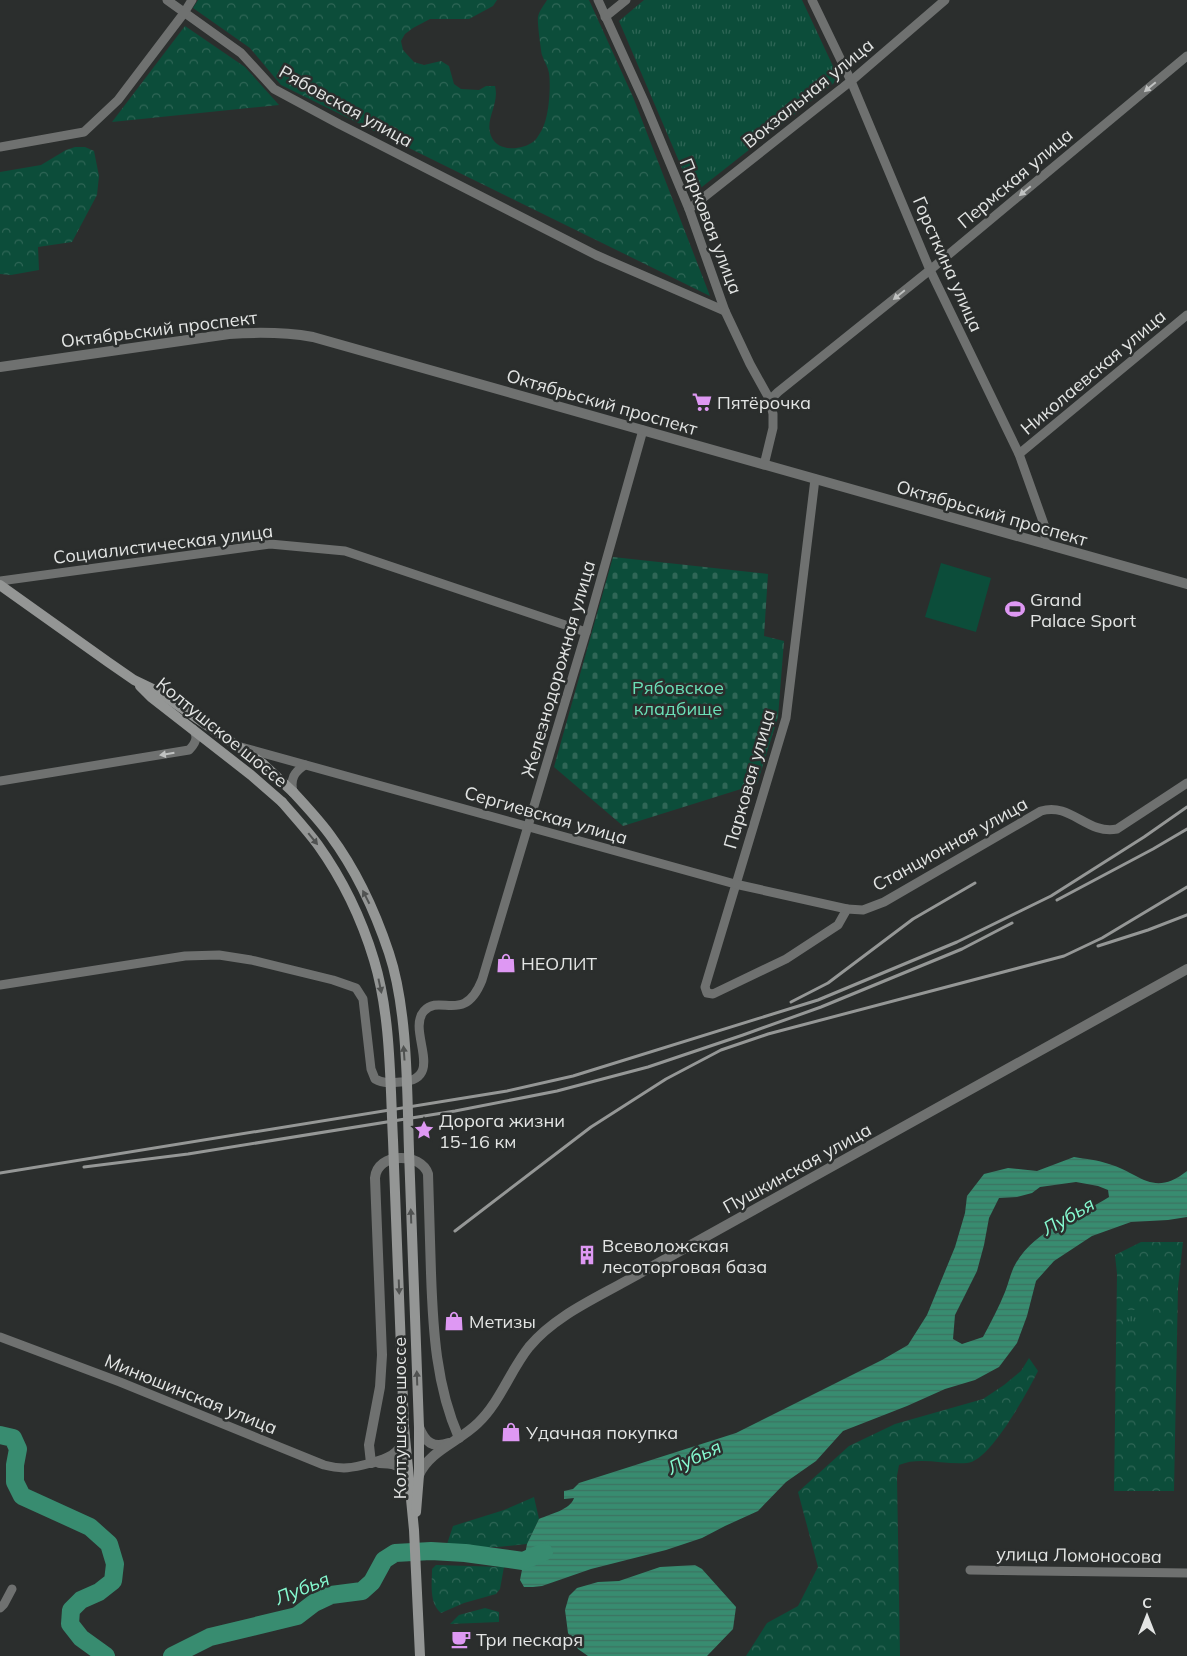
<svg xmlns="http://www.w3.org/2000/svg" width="1187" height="1656" font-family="Mulish,sans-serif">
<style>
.grass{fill:#0c4d3a}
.forest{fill:url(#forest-crowns)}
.cemetery{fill:url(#cemetery-stones)}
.park{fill:url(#park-tufts)}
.water{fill:url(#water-rules);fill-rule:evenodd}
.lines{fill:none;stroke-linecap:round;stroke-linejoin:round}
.river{stroke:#388c70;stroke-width:18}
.minor{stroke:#6f7170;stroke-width:9}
.tertiary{stroke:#6f7170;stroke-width:10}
.secondary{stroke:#949695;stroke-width:10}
.rail{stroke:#959796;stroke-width:3}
.secondary-bridge{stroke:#949695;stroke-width:10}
.oneway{fill:#c0c2c1}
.oneway2{fill:#505251}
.labels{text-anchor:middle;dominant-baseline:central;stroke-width:5;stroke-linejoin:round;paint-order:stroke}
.street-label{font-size:18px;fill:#e3e5e4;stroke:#2b2e2d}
.poi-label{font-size:18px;fill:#e3e5e4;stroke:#2b2e2d;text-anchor:start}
.park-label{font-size:18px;fill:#6ae0b7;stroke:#2b2e2d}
.water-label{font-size:19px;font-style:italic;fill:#86fbd1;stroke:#2b2e2d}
</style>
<defs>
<pattern id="forest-crowns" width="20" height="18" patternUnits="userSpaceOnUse" patternTransform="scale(1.25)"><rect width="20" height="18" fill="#0c4d3a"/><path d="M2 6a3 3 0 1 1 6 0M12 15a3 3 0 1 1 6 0" fill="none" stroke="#2f6656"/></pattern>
<pattern id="cemetery-stones" width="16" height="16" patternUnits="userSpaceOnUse" patternTransform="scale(1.25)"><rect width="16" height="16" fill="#0c4d3a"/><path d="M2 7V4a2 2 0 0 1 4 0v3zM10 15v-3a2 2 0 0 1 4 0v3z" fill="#2f6656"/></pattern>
<pattern id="park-tufts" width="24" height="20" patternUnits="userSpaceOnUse" patternTransform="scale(1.25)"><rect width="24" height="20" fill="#0c4d3a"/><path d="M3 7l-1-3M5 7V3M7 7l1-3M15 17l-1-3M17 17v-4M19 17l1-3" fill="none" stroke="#2f6656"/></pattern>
<pattern id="water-rules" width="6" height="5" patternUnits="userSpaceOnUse" patternTransform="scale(1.25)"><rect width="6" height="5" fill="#388c70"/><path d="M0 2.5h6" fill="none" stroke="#3c7361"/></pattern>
</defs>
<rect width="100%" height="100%" fill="#2b2e2d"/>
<polygon class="grass" points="941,563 991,578 976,632 925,617"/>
<g class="forest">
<path d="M198,0H497L493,6L469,19H430L413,28L405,34L401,41L403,50L414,62L424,65L441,61L449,66L454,84L461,89L479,90L486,86H495C500,105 483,120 492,138C499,152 522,150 533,142C536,140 538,136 540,133C549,121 551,88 549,73C548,67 544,61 542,55C541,50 537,22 538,17C539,11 544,5 547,0H589L633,97L710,296L281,85L250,48L193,8Z"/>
<polygon points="185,26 245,67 279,105 112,122"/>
<polygon points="75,147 85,147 94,151 99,176 97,195 72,242 38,247 39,270 11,275 0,274 0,172 41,165 66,150"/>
<polygon points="1141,1242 1183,1242 1178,1287 1174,1491 1114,1491 1117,1274 1115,1255"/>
<path d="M1029,1358L1038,1371C1028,1391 990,1462 967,1463C945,1465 919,1456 899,1465L897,1476L900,1656H746L767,1623L798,1606L818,1567L798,1492L849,1446L895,1424L983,1399L1004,1385L1021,1371Z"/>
<polygon points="534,1497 539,1519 527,1544 497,1547 446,1547 453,1526 504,1510"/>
<path d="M436,1565L504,1567L500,1589L496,1594L464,1603L441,1613C429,1603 432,1584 432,1569Z"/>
<polygon points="485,1608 499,1612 499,1622 450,1624 459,1615"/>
</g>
<polygon class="cemetery" points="613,557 768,574 764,636 784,641 778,717 757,784 623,826 554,767"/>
<g class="park">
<polygon points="644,0 802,0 839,79 693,194 619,21"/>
<rect x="1127" y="1310" width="26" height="17"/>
</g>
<g class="water">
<path d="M1074,1157C1086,1159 1098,1160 1109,1164C1140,1173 1153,1198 1187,1171V1217L1168,1220L1131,1222L1092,1236L1054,1261L1036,1281L1027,1316L1017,1343L999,1367L975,1380L945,1389L907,1406L843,1431L816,1461L786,1482L758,1511L725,1526L702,1538L666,1550L591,1569L542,1586L533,1587H524L520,1580L527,1544L539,1519C550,1514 570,1510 574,1498L564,1499V1491L573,1489L579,1483L736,1433L882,1360L908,1345L927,1315L955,1247L965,1213L967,1196L984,1174L1008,1168L1037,1171ZM1076,1182L1098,1186L1108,1190L1109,1197C1077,1217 1036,1229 1016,1263C1011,1271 1009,1282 1005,1292C999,1307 991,1322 983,1337L962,1344L953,1339L955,1315L977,1271L984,1245L989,1218L999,1198L1017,1197L1032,1193L1040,1187Z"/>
<polygon points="695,1565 702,1569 736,1607 733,1629 707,1656 588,1656 578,1649 568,1633 565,1610 569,1596 577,1588 598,1582 619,1581 660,1567"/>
</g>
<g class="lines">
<g class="river">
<polyline points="0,1435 13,1438 18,1449 15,1465 15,1482 22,1496 90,1527 109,1544 115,1564 113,1581 99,1592 81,1600 71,1610 70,1624 81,1638 106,1656"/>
<polyline points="172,1656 210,1637 297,1616 314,1603 331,1595 362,1591 372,1582 384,1560 395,1553 431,1551 465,1553 523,1561 544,1552"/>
</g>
<g class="minor">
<polyline points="167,0 241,53 274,89 339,124 596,255 725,311"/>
<polyline points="598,0 644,101 689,209 725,311 750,364 770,400 773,414 773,428 764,465"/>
<polyline points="812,0 851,81 930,270 1019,454 1045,527 1045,544"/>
<polyline points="605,17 626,0"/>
<polyline points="0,147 84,132 118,100 184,13 192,0"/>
<polyline points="689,209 851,81 945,0"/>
<polyline points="770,400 778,392 930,270 1187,56"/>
<polyline points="1019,454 1187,315"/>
<path d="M815,479L786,718L705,987L707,993L713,994L786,959L838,925L847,909L863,910L884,902L1041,811C1071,802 1087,835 1117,829L1187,783"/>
<polyline points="0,581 270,544 345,551 586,632"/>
<polyline points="241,747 735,884 847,909"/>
<path d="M0,781L189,750C195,744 199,737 193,729"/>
<path d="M293,792C290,779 294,772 305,765"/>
<path d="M0,985L185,956L219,955L251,960L333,980L356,988L363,999L371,1069L375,1079C384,1084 392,1083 401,1082C447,1079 406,1031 424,1011C440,993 464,1025 482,980L586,632L643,430"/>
<path d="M0,1337L120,1382L324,1465C343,1470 352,1468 371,1463"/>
<polyline points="970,1570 1187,1573"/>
<polyline points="0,1608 4,1604 12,1589"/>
</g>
<g class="tertiary">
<path d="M0,367L229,334C258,332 284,332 313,337L1187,584"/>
<path d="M419,1427C425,1442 433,1449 449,1443"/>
<path d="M371,1463L369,1445L380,1387L382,1355L375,1178C377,1152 421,1152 428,1174C429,1207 430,1240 431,1273C433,1330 436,1386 459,1438"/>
<path d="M371,1463C388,1459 399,1455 405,1437"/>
<path d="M379,1463C392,1463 401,1465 408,1475"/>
<path d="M419,1475C429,1451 460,1441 478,1423C500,1402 510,1371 529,1347C554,1317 592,1300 626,1281L1187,969"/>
</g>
<g class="secondary">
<polyline points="0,585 108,662 134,680 157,691 262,763 293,792"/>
<polyline points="140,686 151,697 251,775 282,802"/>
<polyline points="404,1427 414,1530 420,1656"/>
<polyline points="416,1512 419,1475 419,1427"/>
</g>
<g class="rail">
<polyline points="1057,900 1153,849 1187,829"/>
<polyline points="1098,946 1148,930 1187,915"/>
<polyline points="791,1002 828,983 913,919 975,883"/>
<polyline points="84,1167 188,1154 455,1111 557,1091 648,1067 743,1035 821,1007 962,949 1012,923"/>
<polyline points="0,1173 507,1091 573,1076 818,1000 957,942 1051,896 1144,837 1187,807"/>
<polyline points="455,1231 591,1127 666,1079 721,1050 768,1034 1064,956 1102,938 1187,887"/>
</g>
<g class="secondary-bridge">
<path d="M293,792C306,806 319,820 330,835C356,870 375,911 389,953C408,1010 407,1091 409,1151C412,1243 415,1335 419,1427"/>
<path d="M282,802C294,816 307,830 318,845C343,880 362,920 374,960C391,1016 390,1082 393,1140C397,1236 401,1332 404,1427"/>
</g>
</g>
<defs><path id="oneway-solid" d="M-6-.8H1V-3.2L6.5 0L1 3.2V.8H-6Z" transform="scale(1.25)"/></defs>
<g class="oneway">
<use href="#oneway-solid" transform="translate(1150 87) rotate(140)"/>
<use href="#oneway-solid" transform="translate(1025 191) rotate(140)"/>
<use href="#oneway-solid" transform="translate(899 295) rotate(141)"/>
<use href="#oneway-solid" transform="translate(167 754) rotate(171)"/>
</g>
<g class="oneway2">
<use href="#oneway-solid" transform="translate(313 839) rotate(51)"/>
<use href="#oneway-solid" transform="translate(366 897) rotate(-117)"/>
<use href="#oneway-solid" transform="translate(380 986) rotate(78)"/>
<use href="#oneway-solid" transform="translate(404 1053) rotate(-94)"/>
<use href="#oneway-solid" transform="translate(411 1216) rotate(-92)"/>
<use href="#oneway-solid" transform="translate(399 1287) rotate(88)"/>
<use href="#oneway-solid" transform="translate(417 1378) rotate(-92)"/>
</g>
<defs>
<symbol id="supermarket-bare" viewBox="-9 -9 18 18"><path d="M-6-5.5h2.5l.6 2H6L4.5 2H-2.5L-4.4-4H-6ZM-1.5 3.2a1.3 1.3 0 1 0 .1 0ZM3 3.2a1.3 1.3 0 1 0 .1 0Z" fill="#de98f3" stroke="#2b2e2d" stroke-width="2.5" paint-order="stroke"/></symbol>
<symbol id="stadium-bare" viewBox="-9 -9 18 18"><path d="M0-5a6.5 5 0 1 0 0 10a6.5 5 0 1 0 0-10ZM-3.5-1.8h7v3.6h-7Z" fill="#de98f3" stroke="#2b2e2d" stroke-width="2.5" paint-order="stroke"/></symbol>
<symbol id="shop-bare" viewBox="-9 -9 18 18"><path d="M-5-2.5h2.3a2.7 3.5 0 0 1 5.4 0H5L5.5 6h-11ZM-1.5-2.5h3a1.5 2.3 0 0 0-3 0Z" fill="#de98f3" stroke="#2b2e2d" stroke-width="2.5" paint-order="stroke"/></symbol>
<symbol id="sight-bare" viewBox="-9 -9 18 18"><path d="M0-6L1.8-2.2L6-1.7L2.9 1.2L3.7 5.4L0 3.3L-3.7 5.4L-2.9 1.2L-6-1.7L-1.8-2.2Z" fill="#de98f3" stroke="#2b2e2d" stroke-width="2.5" paint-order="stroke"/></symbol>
<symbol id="building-bare" viewBox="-9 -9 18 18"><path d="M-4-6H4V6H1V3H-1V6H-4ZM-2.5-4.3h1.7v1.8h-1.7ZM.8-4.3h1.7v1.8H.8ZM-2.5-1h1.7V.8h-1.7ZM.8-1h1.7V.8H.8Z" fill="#de98f3" stroke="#2b2e2d" stroke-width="2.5" paint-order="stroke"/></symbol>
<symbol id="cafe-bare" viewBox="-9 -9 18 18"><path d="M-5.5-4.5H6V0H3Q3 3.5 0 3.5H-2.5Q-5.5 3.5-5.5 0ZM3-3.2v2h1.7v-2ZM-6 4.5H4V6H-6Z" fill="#de98f3" stroke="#2b2e2d" stroke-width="2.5" paint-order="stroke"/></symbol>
</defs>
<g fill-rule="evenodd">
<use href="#supermarket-bare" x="688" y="388" width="28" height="28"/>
<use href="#stadium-bare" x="1001" y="595" width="28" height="28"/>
<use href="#shop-bare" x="492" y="949" width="28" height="28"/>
<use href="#sight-bare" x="410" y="1116" width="28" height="28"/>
<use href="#building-bare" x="573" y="1241" width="28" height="28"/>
<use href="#shop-bare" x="440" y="1307" width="28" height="28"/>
<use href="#shop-bare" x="497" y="1418" width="28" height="28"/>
<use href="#cafe-bare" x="447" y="1625" width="28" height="28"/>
</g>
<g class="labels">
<g class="street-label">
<text transform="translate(808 93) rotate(-39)">Вокзальная улица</text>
<text transform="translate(346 106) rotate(29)">Рябовская улица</text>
<text transform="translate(1015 178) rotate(-40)">Пермская улица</text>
<text transform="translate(711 226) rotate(69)">Парковая улица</text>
<text transform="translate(948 264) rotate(66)">Горсткина улица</text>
<text transform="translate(159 329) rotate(-7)">Октябрьский проспект</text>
<text transform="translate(1093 372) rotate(-40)">Николаевская улица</text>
<text transform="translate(602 402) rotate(16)">Октябрьский проспект</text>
<text transform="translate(992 513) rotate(16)">Октябрьский проспект</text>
<text transform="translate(163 544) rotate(-7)">Социалистическая улица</text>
<text transform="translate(558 669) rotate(-74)">Железнодорожная улица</text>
<text transform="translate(222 732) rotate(39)">Колтушское шоссе</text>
<text transform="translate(749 779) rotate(-74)">Парковая улица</text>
<text transform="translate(546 815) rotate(16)">Сергиевская улица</text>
<text transform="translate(950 844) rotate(-29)">Станционная улица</text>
<text transform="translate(797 1168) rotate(-29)">Пушкинская улица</text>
<text transform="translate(191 1394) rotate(22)">Минюшинская улица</text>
<text transform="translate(399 1418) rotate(-90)">Колтушское шоссе</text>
<text transform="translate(1079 1555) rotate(1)">улица Ломоносова</text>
</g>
<g class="poi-label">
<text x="717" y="402">Пятёрочка</text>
<text x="1030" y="599">Grand<tspan x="1030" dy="21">Palace Sport</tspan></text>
<text x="521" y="963">НЕОЛИТ</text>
<text x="439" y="1120">Дорога жизни<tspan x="439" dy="21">15-16 км</tspan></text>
<text x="602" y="1245">Всеволожская<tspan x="602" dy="21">лесоторговая база</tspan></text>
<text x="469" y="1321">Метизы</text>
<text x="526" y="1432">Удачная покупка</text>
<text x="476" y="1639">Три пескаря</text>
</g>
<g class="park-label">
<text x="678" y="687">Рябовское<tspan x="678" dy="21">кладбище</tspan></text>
</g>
<g class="water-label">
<text transform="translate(1068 1216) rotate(-30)">Лубья</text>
<text transform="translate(694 1457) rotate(-25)">Лубья</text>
<text transform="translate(302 1588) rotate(-22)">Лубья</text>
</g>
</g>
<g transform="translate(1147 1616)" stroke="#2b2e2d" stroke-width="4" paint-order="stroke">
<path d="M0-4L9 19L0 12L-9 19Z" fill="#e3e5e4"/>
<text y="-8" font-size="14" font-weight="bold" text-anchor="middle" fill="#e3e5e4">С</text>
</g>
</svg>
